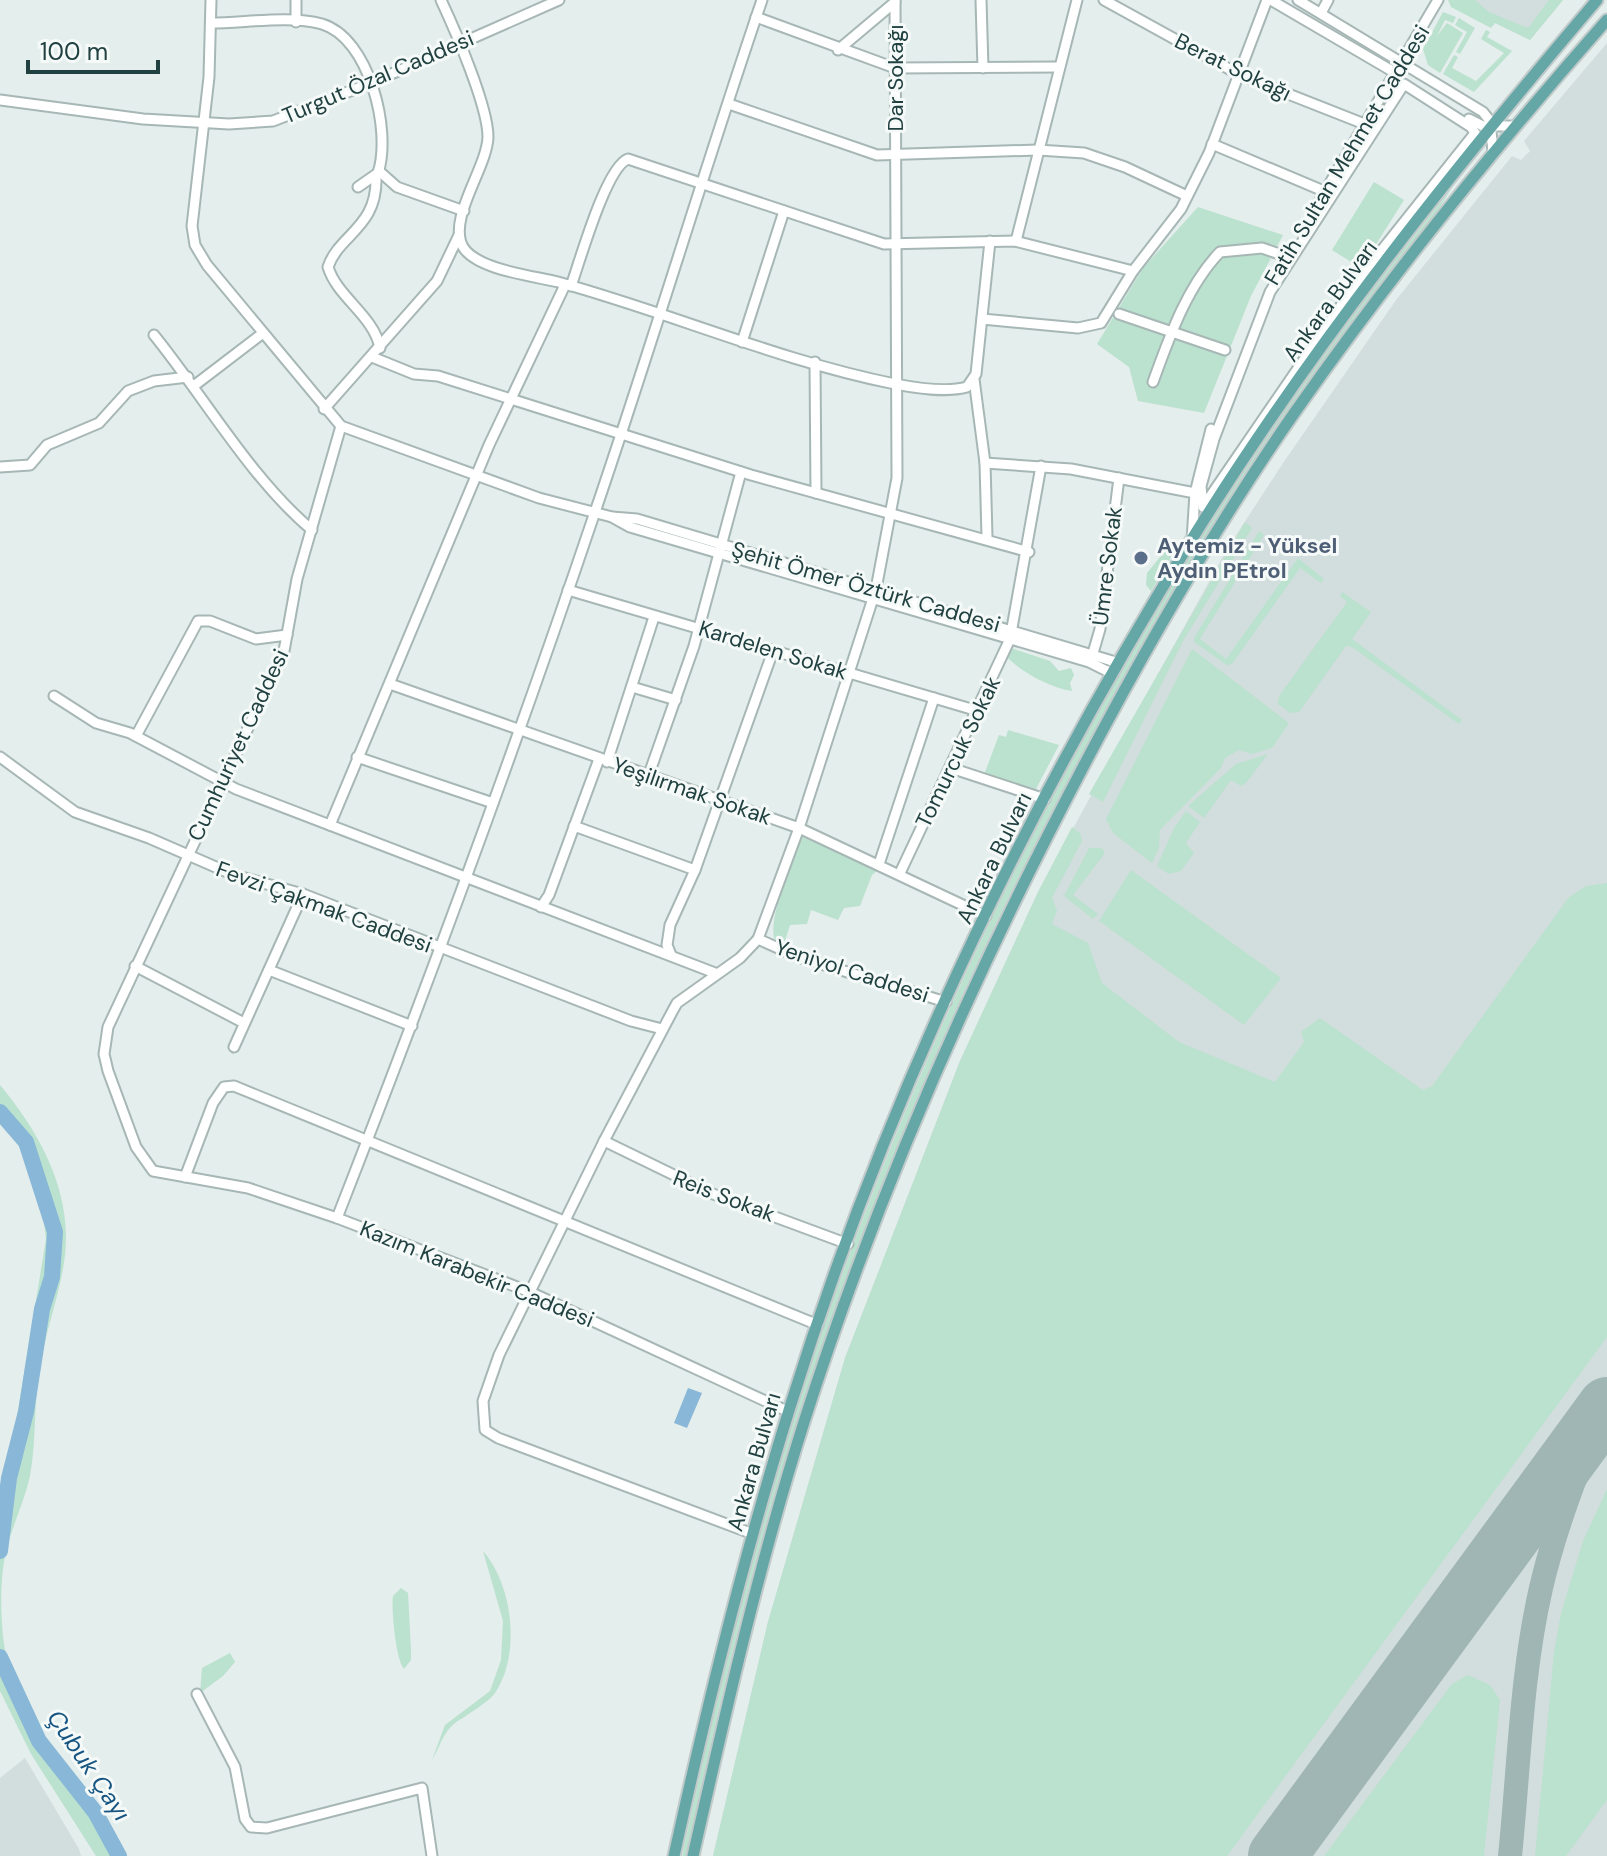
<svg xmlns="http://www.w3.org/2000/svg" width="1607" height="1856" font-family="'DM Sans',sans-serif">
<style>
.built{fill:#d2dedd}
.green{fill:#bbe1cf}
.water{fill:#88b7d7}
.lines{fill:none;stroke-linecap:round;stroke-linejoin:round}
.river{stroke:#88b7d7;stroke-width:16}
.taxiway{stroke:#a0b6b4;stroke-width:24}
.runway{stroke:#a0b6b4;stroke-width:58}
.minor-casing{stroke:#a6b7b5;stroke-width:13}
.major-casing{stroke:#c1caca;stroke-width:15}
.minor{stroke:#fff;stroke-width:9}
.major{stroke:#65a7a6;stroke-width:11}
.service-dot{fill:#5c6f8a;stroke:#f5faf9;stroke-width:3}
.labels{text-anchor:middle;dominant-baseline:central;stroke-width:6;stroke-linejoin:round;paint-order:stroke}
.street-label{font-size:22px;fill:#214141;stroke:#f5faf9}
.service-label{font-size:22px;font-weight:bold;fill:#4e5e75;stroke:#f5faf9;text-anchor:start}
.water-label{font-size:24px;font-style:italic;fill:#165582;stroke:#f5faf9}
</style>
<rect width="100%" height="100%" fill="#e4eeec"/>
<g class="built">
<polygon points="1448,0 1563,0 1530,40"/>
<polygon points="1607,43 1607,1856 713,1856 768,1622 845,1358 960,1061 1038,892 1227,549 1283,463 1396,300 1512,156 1521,160 1530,151 1524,141"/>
<polygon points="25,1758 79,1849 81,1856 0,1856 0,1778"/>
</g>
<g class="green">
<polygon points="1448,0 1475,0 1489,12 1528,28 1549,0 1563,0 1530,40 1495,23 1491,28 1451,7"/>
<polygon points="1443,12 1456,17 1453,23 1445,20 1437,36 1447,23 1463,33 1440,73 1428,65 1423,49"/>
<polygon points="1459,18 1475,28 1460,54 1456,52 1467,32 1455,25"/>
<polygon points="1486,30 1490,32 1487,37 1512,51 1474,92 1443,74 1454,55 1458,57 1452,68 1476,81 1504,53 1481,39"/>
<polygon points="1374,182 1404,200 1361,268 1332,250"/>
<path d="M1452,188C1413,252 1362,308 1319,368C1269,435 1224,507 1182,578C1027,837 900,1110 805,1397C755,1547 720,1701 686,1856H682C714,1707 749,1559 795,1414C908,1055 1092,680 1309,373C1354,310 1404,249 1452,188Z"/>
<polygon points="1198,207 1283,235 1251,296 1204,413 1138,401 1129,367 1097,344 1143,268"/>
<polygon points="1245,522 1252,528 1183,641 1103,802 1089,794"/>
<polygon points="1259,531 1264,535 1200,639 1226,659 1298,558 1324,579 1321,583 1300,568 1232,664 1227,665 1194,642 1194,638"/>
<polygon points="1165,551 1173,554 1151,591 1146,585 1147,573"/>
<polygon points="1342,592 1371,612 1352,639 1462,720 1459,724 1352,647 1346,646 1299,712 1290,713 1278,704 1279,696 1347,602 1340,596"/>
<path d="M1011,648L1050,661L1059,671L1071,668L1074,675L1070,683L1072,691C1051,688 1021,672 1007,657Z"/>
<polygon points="1192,649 1289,723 1272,748 1252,754 1239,750 1225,758 1221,768 1160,830 1159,848 1152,863 1113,833 1106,819"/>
<polygon points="1008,730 1059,745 1036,789 984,775 999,735 1006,737"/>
<polygon points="1268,754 1246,783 1241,786 1231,780 1204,818 1188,806 1236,764"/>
<polygon points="1186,811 1200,822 1186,843 1194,853 1181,871 1169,874 1157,866 1174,828"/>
<polygon points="1072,827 1080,833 1082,841 1052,898 1057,911 1052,924 1088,943 1102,983 1179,1042 1275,1082 1304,1042 1301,1032 1320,1018 1423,1090 1432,1086 1569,897 1586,886 1607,883 1607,1337 1227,1856 713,1856 768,1622 845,1358 960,1061 1038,892"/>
<path d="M802,837L878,870L872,875L860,906L844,908L838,920L811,910L807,924L790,925L784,944L827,959L826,962C812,957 790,954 778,945C761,931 795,856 802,837Z"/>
<polygon points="1089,848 1102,848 1105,853 1073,895 1098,914 1093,919 1064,896"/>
<polygon points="1131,870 1281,978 1244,1025 1099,921"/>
<path d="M0,1085C39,1132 72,1190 65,1255C61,1291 47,1326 41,1361C33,1399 37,1438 30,1476C25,1498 16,1518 9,1540C0,1568 0,1606 3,1636C13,1732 95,1777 125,1856H96L31,1754L0,1691V1487L15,1429L46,1239L42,1206L33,1177L21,1149L0,1120Z"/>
<polygon points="1607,1489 1607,1800 1566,1856 1535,1856 1554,1652 1561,1613 1583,1541"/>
<path d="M483,1551C513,1585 521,1655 495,1693C489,1702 465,1716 455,1723C443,1732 440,1747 432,1760L445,1725L490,1691L501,1660L503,1621Z"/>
<path d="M401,1588L408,1593L411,1651V1660L404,1669C396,1661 391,1609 393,1596Z"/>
<polygon points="230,1653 235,1662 223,1676 200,1693 202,1668"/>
<polygon points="1468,1675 1490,1685 1500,1700 1484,1856 1324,1856 1452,1684"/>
</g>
<polygon class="water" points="688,1388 702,1393 687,1428 674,1423"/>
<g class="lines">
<g class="river">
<polyline points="0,1112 26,1142 55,1232 52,1277 42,1309 26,1412 9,1478 0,1551"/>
<polyline points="0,1657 39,1741 95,1812 119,1856"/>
</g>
<path class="taxiway" d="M1510,1856C1519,1768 1521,1675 1541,1588C1555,1528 1577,1471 1601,1414"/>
<polyline class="runway" points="1277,1856 1607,1406"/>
<defs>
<g id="minor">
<polyline points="211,0 209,77 192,226 195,245 207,265 341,426 539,498 612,517 630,527 1089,662 1113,674"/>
<path d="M441,0C455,30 488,106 488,137C487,168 447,219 463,247C477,270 534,276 558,282C671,313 780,361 895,384C916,388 946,393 967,387L976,374L990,241"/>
<polyline points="981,0 983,68"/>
<polyline points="1104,0 1240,75 1367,125"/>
<polyline points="1271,0 1399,75"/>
<polyline points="1298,0 1483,112 1490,121 1493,152"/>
<polyline points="1321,13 1328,0"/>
<polyline points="756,17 895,68 1059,67"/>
<polyline points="296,22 296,0"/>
<path d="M211,23C245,23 289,15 322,24C369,38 392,130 378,173L358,187"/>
<polyline points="838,50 895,2"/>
<polygon points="1404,84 1471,127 1475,133 1362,275 1203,507 1201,486 1214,439 1270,292"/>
<polyline points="0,100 143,119 229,124 273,121 371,83 559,0"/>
<polyline points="729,104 877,155 1038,150 1084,153 1125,167 1187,196"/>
<polyline points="1469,119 1483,126 1513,126"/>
<polyline points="1212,144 1326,192"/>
<polyline points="379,171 397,187 464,211"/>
<path d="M376,176C378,228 339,234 328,267C337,297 374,316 380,348"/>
<polyline points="1314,210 1438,0"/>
<polyline points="1016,241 1077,0"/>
<path d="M571,286C580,261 606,167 628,159L884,244L1015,241L1133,271"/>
<polyline points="1119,314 1225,350"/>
<polyline points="982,319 1078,328 1101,323 1133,271 1181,209 1209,153 1267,0"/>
<path d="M154,335C205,398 251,479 312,530"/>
<polyline points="742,342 784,211"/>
<polyline points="372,357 414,374 438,376 751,475 1029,552"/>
<polyline points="815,362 816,493"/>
<polyline points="974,379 985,463 987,537"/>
<path d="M1153,382C1169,338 1187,286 1220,252L1262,248L1285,256"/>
<polyline points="195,385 263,333"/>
<polyline points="324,409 437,281 459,235"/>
<polyline points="341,426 297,579 284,651 108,1027 104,1054 108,1071 136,1147 153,1171 248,1188 337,1218 530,1292 789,1412"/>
<polyline points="985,463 1071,469 1195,493"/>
<polyline points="0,467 30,465 47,445 99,423 128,391 154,381 188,377"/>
<polyline points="612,517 637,519 1119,663"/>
<polyline points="1192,540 1195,493 1211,429"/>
<polyline points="568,590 978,711"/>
<polyline points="1093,653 1100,629 1119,478"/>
<polyline points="390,684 799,828 986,916"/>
<polyline points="632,687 676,700"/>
<polyline points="54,696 96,723 130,733 236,789 715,973"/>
<polyline points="136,736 198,621 210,621 256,639 287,635"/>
<polyline points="0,757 75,812 149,838 234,875 303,894 631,1021 662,1029"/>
<polyline points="357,757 493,803"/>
<polyline points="607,762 654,617"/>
<polyline points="951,768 1045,799"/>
<polyline points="648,777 694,646 741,472"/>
<polyline points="330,825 489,445 565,285"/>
<polyline points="574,826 695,870"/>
<polyline points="879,864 934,698"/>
<polyline points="900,873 1010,639 1041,466"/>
<polyline points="541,907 549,895 599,759"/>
<polyline points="758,939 798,957 946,1002"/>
<polyline points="671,955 667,945 670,925 695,870 773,651"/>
<polyline points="135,966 244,1023"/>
<polyline points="269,970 412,1026"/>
<polyline points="234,1047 303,894"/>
<polyline points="604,1141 713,1194 848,1244"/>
<polyline points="185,1177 213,1103 224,1087 234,1086 818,1325"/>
<path d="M337,1218C428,985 515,749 595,512C653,342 704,170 762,0"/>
<polyline points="753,1534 498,1438 485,1430 483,1401 499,1355 604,1141 672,1012 677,1003 740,958 758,939 799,828 876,589 897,478 895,0"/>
<polyline points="197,1694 235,1767 245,1819 251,1827 267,1828 422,1788 432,1856"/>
</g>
<g id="major">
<path d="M674,1856C707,1705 744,1555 790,1407C884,1103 1025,809 1192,539C1311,347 1451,172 1597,0"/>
<path d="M693,1856C726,1710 759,1564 804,1422C869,1219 952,1024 1048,835C1122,689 1202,545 1295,412C1391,275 1497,145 1607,20"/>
</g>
</defs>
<use href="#minor" class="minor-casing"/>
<use href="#major" class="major-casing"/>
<use href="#minor" class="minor"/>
<use href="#major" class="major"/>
</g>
<circle class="service-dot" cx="1141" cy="558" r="8"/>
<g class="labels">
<g class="street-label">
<text transform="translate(1233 67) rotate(26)">Berat Sokağı</text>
<text transform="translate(378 77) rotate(-23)">Turgut Özal Caddesi</text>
<text transform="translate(895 78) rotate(-90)">Dar Sokağı</text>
<text transform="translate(1347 155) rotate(-59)">Fatih Sultan Mehmet Caddesi</text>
<text transform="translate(1330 301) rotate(-54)">Ankara Bulvarı</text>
<text transform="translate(1107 566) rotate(-83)">Ümre Sokak</text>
<text transform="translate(866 587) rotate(16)">Şehit Ömer Öztürk Caddesi</text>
<text transform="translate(773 650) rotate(17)">Kardelen Sokak</text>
<text transform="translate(238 745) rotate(-65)">Cumhuriyet Caddesi</text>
<text transform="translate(958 752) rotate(-64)">Tomurcuk Sokak</text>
<text transform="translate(692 791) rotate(19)">Yeşilırmak Sokak</text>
<text transform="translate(994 858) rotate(-64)">Ankara Bulvarı</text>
<text transform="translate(324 907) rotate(20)">Fevzi Çakmak Caddesi</text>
<text transform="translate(852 971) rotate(18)">Yeniyol Caddesi</text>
<text transform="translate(724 1196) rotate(21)">Reis Sokak</text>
<text transform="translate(477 1274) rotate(22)">Kazım Karabekir Caddesi</text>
<text transform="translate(754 1462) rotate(-74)">Ankara Bulvarı</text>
</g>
<g class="service-label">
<text x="1157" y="545">Aytemiz - Yüksel<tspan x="1157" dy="25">Aydın PEtrol</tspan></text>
</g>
<g class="water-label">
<text transform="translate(89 1765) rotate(56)">Çubuk Çayı</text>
</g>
</g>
<path d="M28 60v12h130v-12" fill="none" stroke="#214141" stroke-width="4"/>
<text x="40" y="60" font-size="24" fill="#214141" stroke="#f5faf9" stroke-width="6" paint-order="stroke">100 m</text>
</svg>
